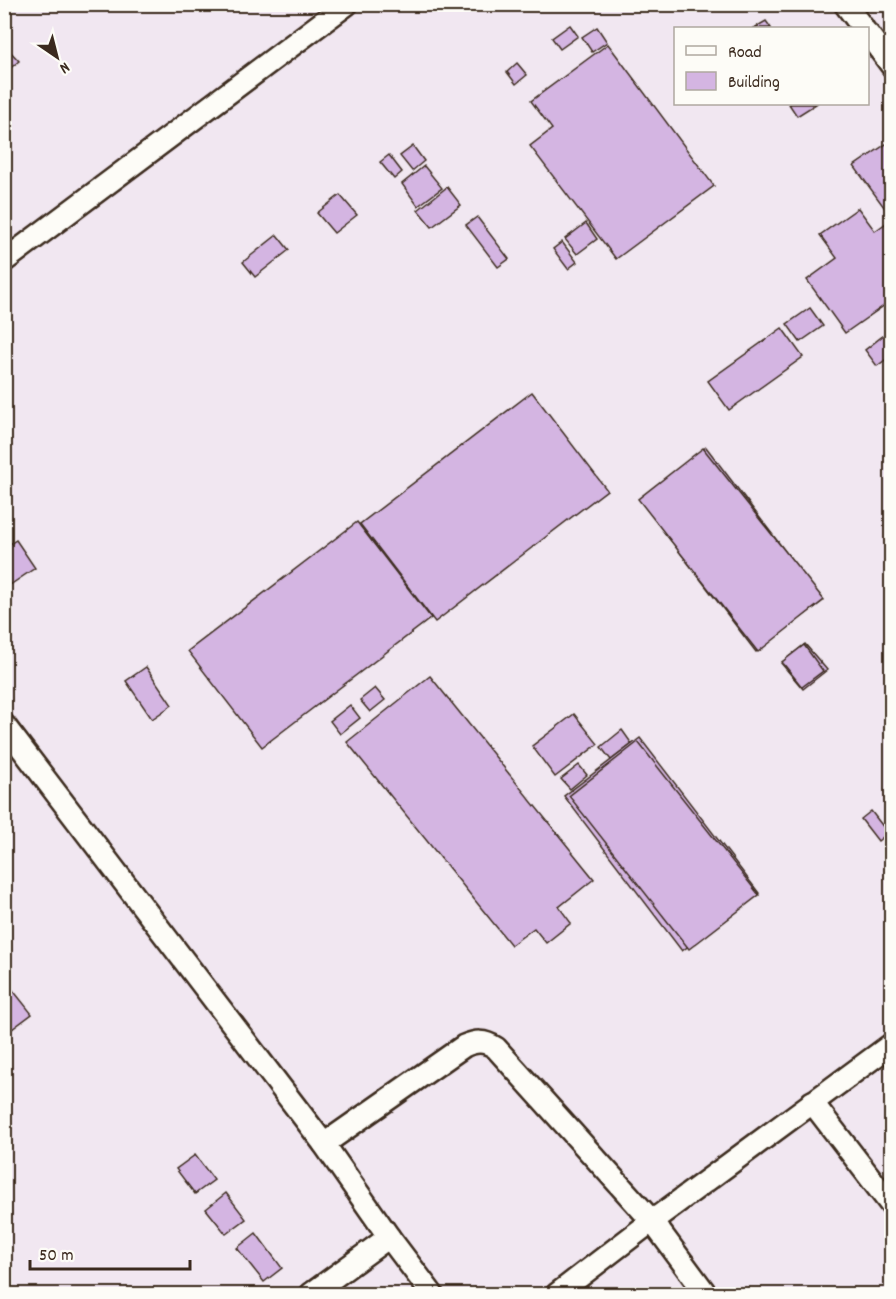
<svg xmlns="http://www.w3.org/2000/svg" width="896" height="1299" font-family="Dekko,sans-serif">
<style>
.building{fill:#d4b5e2;stroke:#3b2a1e;stroke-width:1.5}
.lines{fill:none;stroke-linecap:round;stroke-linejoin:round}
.minor-casing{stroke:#3b2a1e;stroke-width:26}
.minor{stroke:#fdfcf7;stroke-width:21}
</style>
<rect width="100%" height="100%" fill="#f1e7f1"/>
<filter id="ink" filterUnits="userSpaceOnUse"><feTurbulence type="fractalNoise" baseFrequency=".0167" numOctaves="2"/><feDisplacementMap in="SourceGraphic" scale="12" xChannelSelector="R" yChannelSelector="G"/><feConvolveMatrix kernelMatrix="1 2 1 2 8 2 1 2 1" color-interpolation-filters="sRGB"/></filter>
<g filter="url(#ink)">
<g class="building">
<polygon points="766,21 771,28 754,28"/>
<polygon points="570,25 578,36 560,49 552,38"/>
<polygon points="597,27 607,42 592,52 582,37"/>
<polygon points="608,44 714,186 616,259 530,146 552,129 531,101"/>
<polygon points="7,48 19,61 8,70 4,66 4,50"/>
<polygon points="517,63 527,75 516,84 507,72"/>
<polygon points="789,104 816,104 797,116"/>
<polygon points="892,140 892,218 854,166"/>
<polygon points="413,146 424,161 412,171 400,156"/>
<polygon points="389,155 402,172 394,179 380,162"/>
<polygon points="424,166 442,188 418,206 402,184"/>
<polygon points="447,187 461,205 432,227 418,210"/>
<polygon points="340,195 357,215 334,233 317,213"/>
<polygon points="858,208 875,231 889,221 892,224 892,300 845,333 807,280 837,258 820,235"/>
<polygon points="477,217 509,259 498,267 466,225"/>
<polygon points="586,223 597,239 577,254 565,239"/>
<polygon points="277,235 289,250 255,277 243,262"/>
<polygon points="562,242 577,262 568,269 553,249"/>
<polygon points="810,308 823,326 800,342 787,324"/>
<polygon points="782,328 803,357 729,410 708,381"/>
<polygon points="889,331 892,334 892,355 877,366 865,350"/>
<polygon points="532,392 607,490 435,622 360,524"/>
<polygon points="706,447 823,601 756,652 639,499"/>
<polygon points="703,448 824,600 758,652 638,499"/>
<polygon points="357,522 431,618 262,747 188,651"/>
<polygon points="16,540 35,568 10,585 4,577 4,548"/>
<polygon points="805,644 827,670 803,689 781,663"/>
<polygon points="804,645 823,671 802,687 782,662"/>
<polygon points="146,667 172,705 152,719 126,681"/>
<polygon points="430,676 594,879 559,907 571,923 546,943 534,928 511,945 347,742"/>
<polygon points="375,688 385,700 370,712 360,700"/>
<polygon points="350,705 360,718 340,734 330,721"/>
<polygon points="574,714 598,744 555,777 532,746"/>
<polygon points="622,730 632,744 611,760 601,747"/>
<polygon points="640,738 759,893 682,951 564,796"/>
<polygon points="638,742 759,895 689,949 569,796"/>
<polygon points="579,765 587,775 570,789 561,779"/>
<polygon points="871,811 888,833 878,841 861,819"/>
<polygon points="4,979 32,1014 4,1035"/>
<polygon points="195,1155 214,1180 195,1194 176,1169"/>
<polygon points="226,1193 246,1219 226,1234 206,1209"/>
<polygon points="256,1233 282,1268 264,1282 237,1248"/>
</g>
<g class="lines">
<defs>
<g id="minor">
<polyline points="845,4 863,28"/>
<polyline points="868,34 892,66"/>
<polyline points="4,261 347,4"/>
<polyline points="4,725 324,1144 389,1237 432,1294"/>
<polyline points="812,1102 892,1206"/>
<path d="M324,1144L464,1046C476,1041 484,1040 496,1048L652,1221L706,1294"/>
<polyline points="311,1294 389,1237"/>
<polyline points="557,1294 652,1221 892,1044"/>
</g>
</defs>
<use href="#minor" class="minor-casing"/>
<use href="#minor" class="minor"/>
</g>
</g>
<rect width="896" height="1299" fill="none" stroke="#fdfcf7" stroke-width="24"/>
<rect x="12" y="12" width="872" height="1275" fill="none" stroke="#3b2a1e" stroke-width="2" filter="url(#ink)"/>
<rect x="674" y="27" width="195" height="78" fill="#fdfcf7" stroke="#afa8a0" stroke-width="1.5"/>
<rect x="686" y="46" width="30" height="9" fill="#fdfcf7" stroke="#afa8a0" stroke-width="1.5"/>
<text x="728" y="57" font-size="18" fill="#3b2a1e">Road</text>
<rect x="686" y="72" width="30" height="18" fill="#d4b5e2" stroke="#afa8a0" stroke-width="1.5"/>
<text x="728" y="87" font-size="18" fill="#3b2a1e">Building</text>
<g transform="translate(57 57) rotate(145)" stroke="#fdfcf7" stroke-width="4.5" paint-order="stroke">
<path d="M0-4.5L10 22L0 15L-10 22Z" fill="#3b2a1e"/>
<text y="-9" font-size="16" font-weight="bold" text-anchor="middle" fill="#3b2a1e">N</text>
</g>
<path d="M30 1260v9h160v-9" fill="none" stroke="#3b2a1e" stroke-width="3"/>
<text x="39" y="1260" font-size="18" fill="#3b2a1e" stroke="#fdfcf7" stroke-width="4.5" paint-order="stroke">50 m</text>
</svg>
